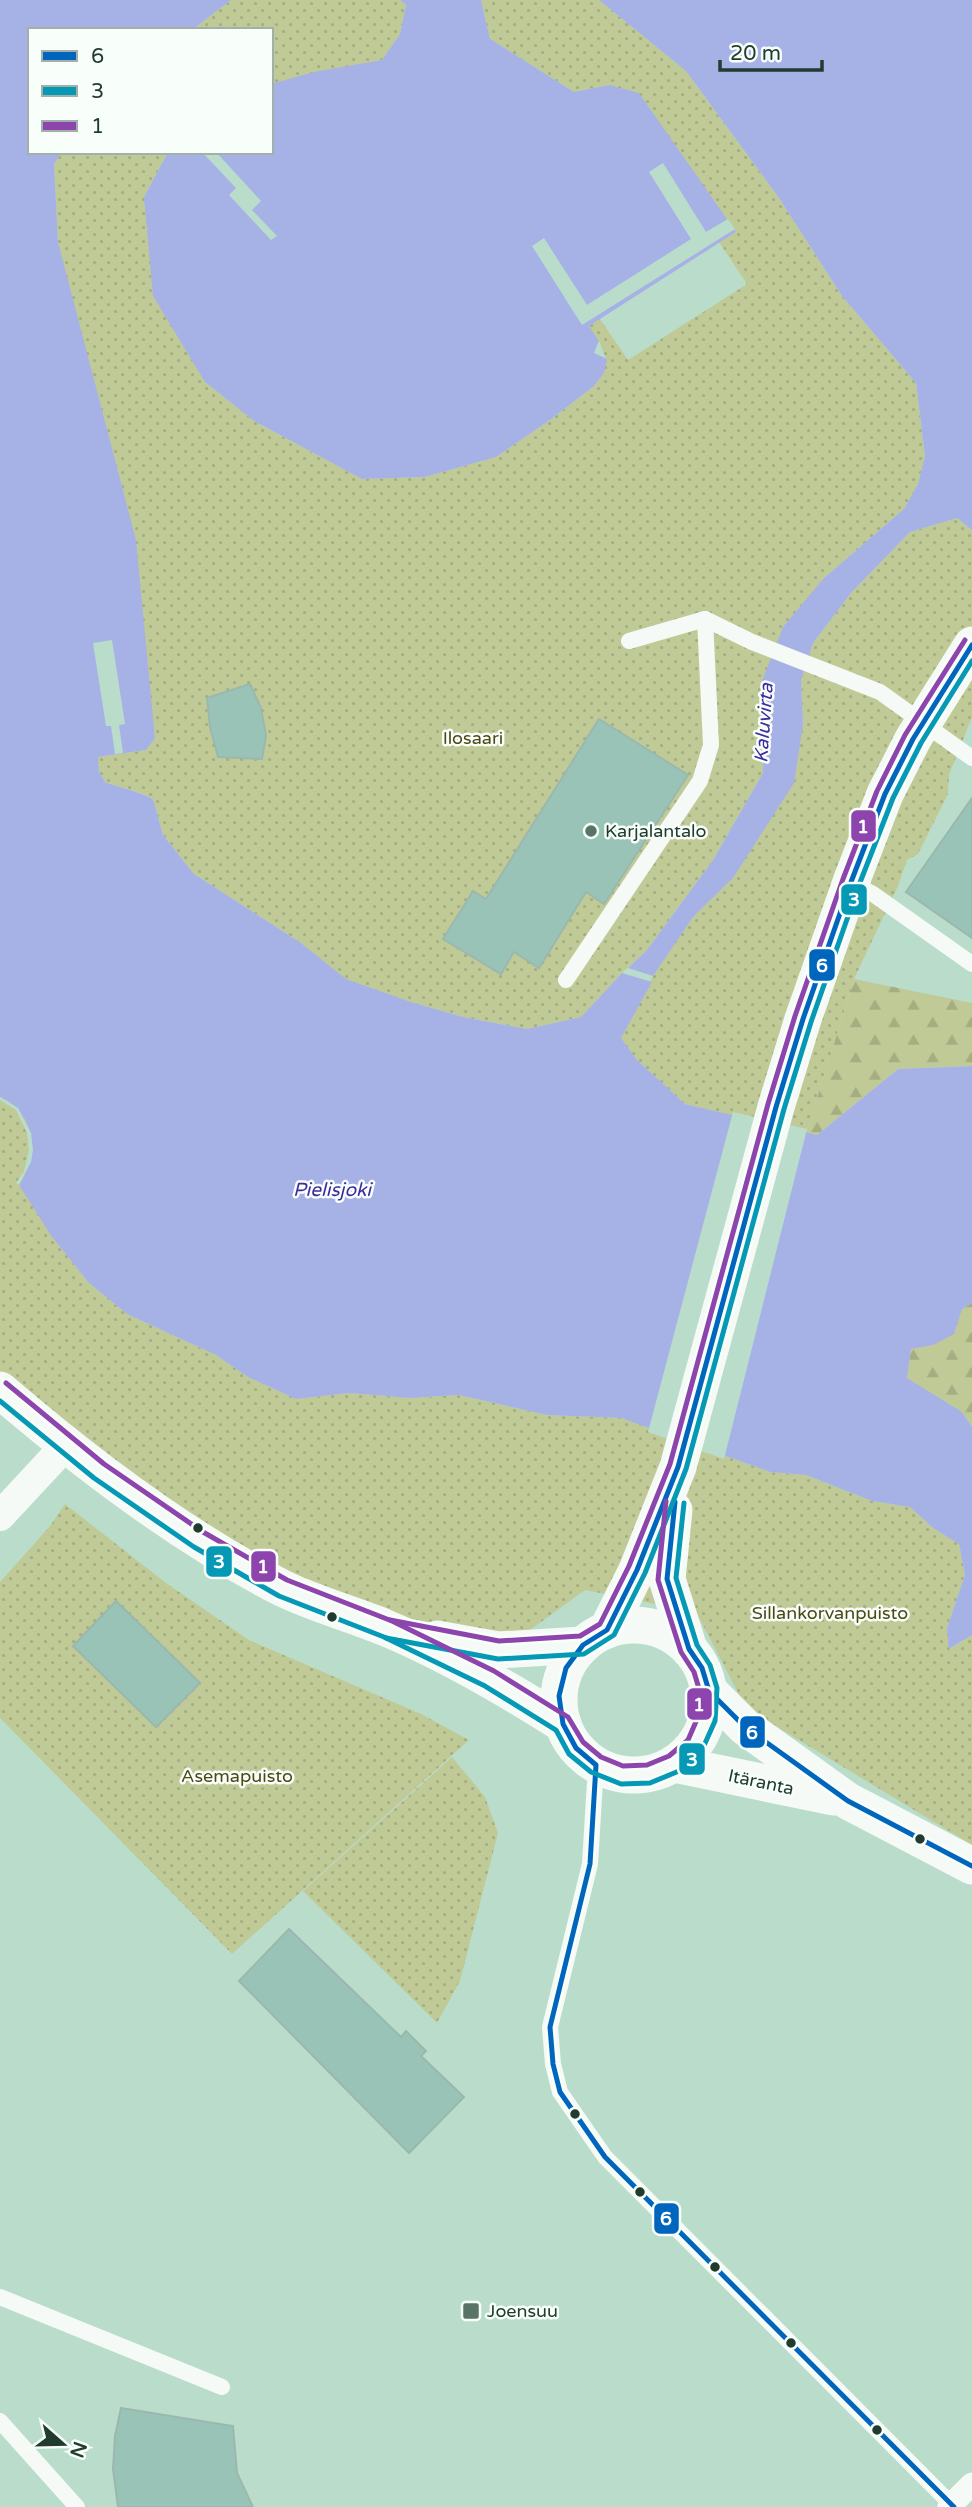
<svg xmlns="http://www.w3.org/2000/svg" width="972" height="2507" font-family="'Varela Round',sans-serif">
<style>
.forest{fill:url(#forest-firs)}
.park{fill:url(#park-dots)}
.water{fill:#a6b2e6}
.pier{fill:#baddcb}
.building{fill:#9ac3b7;stroke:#9ab8ae;stroke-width:2}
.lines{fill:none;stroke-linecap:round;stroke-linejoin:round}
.service{stroke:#f5faf7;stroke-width:16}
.pedestrian{stroke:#f5faf7;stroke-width:23}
.minor{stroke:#f5faf7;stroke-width:30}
.tertiary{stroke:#f5faf7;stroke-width:37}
.bus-1-casing{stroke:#f8fefa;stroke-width:10}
.bus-2-casing{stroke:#f8fefa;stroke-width:10}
.bus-3-casing{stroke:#f8fefa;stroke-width:10}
.bus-1{stroke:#0065bd;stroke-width:5}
.bus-2{stroke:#0599b6;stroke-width:5}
.bus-3{stroke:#8e44ad;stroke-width:5}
.poi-dot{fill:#577466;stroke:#f8fefa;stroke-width:2.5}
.bus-dot{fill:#213c2f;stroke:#f8fefa;stroke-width:2.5}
.labels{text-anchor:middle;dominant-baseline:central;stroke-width:5;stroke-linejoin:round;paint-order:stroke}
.park-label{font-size:18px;fill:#4f4814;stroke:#f8fefa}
.poi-label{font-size:18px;fill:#213c2f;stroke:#f8fefa;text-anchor:start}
.street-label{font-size:18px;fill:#213c2f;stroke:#f8fefa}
.water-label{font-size:19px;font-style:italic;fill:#3e2ba0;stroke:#f8fefa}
.line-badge{stroke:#f8fefa;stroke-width:2.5}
.badge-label{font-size:19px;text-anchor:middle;font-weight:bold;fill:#fff}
</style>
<defs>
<pattern id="forest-firs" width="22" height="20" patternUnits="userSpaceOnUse" patternTransform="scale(1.75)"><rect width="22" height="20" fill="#c0ca96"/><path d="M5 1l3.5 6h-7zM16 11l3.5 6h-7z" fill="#a5ae82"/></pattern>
<pattern id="park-dots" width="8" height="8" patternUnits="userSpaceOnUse" patternTransform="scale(1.75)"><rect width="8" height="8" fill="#c0ca96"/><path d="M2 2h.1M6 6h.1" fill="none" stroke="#a5ae82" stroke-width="1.8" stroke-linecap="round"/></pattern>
</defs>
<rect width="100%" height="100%" fill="#baddcb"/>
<g class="forest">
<polygon points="854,979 972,1003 972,1066 898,1069 817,1135 806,1133"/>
<polygon points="972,1303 972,1427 962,1412 907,1379 911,1348 933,1345 962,1309"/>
</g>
<g class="park">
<polygon points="231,0 400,0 406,5 400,34 382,60 271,84 271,30 192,30"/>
<path d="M481,0H599L686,71L779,198L842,296L916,383L925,456L918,484L904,509L823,579L762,681L763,773L713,860L647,950L622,973L581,1017L527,1029L463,1017L411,1002L345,979L301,943L194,874L163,835L153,799C138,790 121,788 105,782L99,772L98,757L146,750L155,737L150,698L58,242L54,164L62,152H168L144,197L205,382L254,421L362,479L425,477L496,457L550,420L594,386L604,373L606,359L599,341L588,326L600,319L628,360L747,284L719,242L736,232L609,85L574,92L490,39Z"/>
<polygon points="957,518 972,530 972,717 949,775 948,794 918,854 907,860 898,886 854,979 806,1133 685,1104 637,1060 620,1038 660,963 693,917 733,878 803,725 801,680 813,643 851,593 910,532"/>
<polygon points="0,1097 18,1108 27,1122 52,1237 89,1283 127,1314 216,1355 248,1377 296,1399 349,1393 410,1398 459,1395 547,1415 621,1418 770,1472 806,1475 872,1501 910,1507 933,1528 959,1544 965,1575 947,1628 950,1649 972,1635 972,1845 746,1708 696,1612 585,1590 512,1643 387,1621 285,1579 108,1464 0,1372"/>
<polygon points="65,1504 166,1583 249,1640 421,1714 469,1740 232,1954 0,1718 0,1582 50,1526"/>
<polygon points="452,1757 485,1797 498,1833 460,1981 437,2023 303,1891"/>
</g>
<g class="water">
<path d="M0,0H231L192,30H30V152H62L54,164L58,242L136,540L155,738L146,750L98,757L99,772L105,782C121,788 138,791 153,799L163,835L194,874L301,943L346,979L411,1002L463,1017L527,1029L581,1017L622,973L652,982L621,1038L637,1060L685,1104L817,1135L898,1069L972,1066V1303L962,1309L954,1334L933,1345L911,1349L907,1378L962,1412L972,1427V1635L949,1649L947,1628L965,1575L959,1544L933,1528L910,1507L872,1501L806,1475L770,1472L621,1418L547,1415L459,1395L410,1398L349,1393L296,1399L248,1377L216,1355L127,1314L89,1283L52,1237L19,1185C39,1155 36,1113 0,1097Z"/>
<polygon points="400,0 481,0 490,39 574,92 609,85 639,93 736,232 589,326 599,341 594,353 607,359 604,373 594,386 550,420 496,457 425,477 362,479 254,421 205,382 153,296 144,197 168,152 271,152 271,84 314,72 382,60 400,34 406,5"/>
<polygon points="599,0 972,0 972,530 957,518 910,532 851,593 813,643 801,680 803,725 794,783 733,878 693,917 653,976 628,968 647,950 713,860 763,773 762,681 783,627 823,579 904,509 918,484 925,456 916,383 842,296 779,198 686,71"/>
</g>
<g class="pier">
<polygon points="202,152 216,152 261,201 252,210 277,236 271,240 229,195 236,188"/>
<polygon points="663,163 706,232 728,219 735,229 582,325 532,246 544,238 587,305 691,239 649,172"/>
<polygon points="112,640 125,724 119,725 123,753 115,754 111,726 106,726 93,643"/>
<polygon points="0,1097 18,1108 31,1133 33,1150 31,1162 19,1185 16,1183 24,1171 29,1150 27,1133 16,1110 0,1100"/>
<polygon points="733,1112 807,1129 724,1459 648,1432"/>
</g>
<g class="building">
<polygon points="250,684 261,708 266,736 262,759 218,757 210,727 207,698"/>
<polygon points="599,719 688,775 604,904 586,892 539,968 514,952 501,974 443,939 473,891 486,899"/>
<polygon points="972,798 972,938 906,892"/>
<polygon points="116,1601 200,1683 156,1727 73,1646"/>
<polygon points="289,1929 401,2037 406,2031 426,2051 421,2056 464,2097 409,2153 239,1981"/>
<polygon points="121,2408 233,2426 237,2473 253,2507 118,2507 113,2469 115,2436"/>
</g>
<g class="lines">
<g class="service">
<polyline points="629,641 705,619 752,642 880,692 972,758"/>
<polyline points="851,882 873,894 972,964"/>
<polyline points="566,980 700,781 711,745 705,619"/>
<polyline points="596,1765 590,1864 550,2027 553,2064 560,2092 605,2157 954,2507"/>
<polyline points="0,2297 222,2387"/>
<polyline points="0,2421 77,2507"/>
</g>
<polyline class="pedestrian" points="949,2507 972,2484"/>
<polyline class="minor" points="0,1516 66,1445"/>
<g class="tertiary">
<path d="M0,1390C85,1463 182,1537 282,1588C315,1604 352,1614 386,1628C448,1654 506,1688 563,1724"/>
<polyline points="674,1510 667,1579 689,1649"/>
<circle cx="634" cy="1700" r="75"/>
<polyline points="607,1630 637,1570 678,1467 776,1107 803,1019 851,882 885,794 913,739 972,645"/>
<polyline points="437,1639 498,1650 583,1645"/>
<polyline points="709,1691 745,1727 848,1801 972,1866"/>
<polyline points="674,1764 833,1797"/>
</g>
<defs>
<g id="bus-1">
<polyline points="675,1502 667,1579 689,1649 702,1668 709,1691 745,1727 848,1801 972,1866"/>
<polyline points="954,2507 605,2157 560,2092 553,2064 550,2027 590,1864 596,1765 576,1748 563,1724 559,1696 566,1668 583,1645 607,1630 637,1570 678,1467 776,1107 803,1019 851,882 885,794 913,739 972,645"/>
</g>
<g id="bus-2">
<polyline points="0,1401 94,1478 194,1547 279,1596 384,1637 485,1686 556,1730 569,1754 591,1772 621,1784 650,1783 679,1771 702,1750 715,1721 717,1688 710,1665 697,1645 676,1578 684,1503"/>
<polyline points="386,1638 498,1659 584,1654 614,1635 645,1573 686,1469 784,1109 811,1022 859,885 893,798 921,743 972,661"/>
</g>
<g id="bus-3">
<polyline points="6,1383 104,1464 203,1532 287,1580 392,1621 494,1671 568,1717 583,1742 601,1757 623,1766 647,1765 669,1756 688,1740 698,1717 700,1692 694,1672 681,1652 658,1580 666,1501"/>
<polyline points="390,1620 499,1641 580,1636 600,1624 629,1566 670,1464 768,1104 795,1016 843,879 877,791 905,735 965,640"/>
</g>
</defs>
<use href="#bus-1" class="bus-1-casing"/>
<use href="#bus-2" class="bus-2-casing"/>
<use href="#bus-3" class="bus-3-casing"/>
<use href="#bus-1" class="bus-1"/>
<use href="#bus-2" class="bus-2"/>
<use href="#bus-3" class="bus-3"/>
</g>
<g class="poi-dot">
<circle cx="591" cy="831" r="7"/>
<rect x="462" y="2302" width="18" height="18" rx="3.5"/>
</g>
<g class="bus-dot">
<circle cx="198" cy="1528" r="6"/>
<circle cx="332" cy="1617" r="6"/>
<circle cx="920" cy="1839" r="6"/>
<circle cx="575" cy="2114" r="6"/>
<circle cx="640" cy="2192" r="6"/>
<circle cx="715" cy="2267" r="6"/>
<circle cx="791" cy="2343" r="6"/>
<circle cx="877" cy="2430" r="6"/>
</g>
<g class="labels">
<g class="park-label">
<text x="473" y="738">Ilosaari</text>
<text x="830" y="1613">Sillankorvanpuisto</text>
<text x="237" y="1776">Asemapuisto</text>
</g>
<g class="poi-label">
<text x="605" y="831">Karjalantalo</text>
<text x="487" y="2311">Joensuu</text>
</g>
<g class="street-label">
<text transform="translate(761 1782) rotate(12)">Itäranta</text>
</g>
<g class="water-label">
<text transform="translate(764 723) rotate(-86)">Kaluvirta</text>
<text x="332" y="1190">Pielisjoki</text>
</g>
</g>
<g class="line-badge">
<rect x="850" y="809" width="27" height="34" rx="7" fill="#8e44ad"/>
<rect x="840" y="883" width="28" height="33" rx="7" fill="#0599b6"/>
<rect x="808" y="948" width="28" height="34" rx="7" fill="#0065bd"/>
<rect x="205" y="1545" width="28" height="33" rx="7" fill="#0599b6"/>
<rect x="250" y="1550" width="27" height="33" rx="7" fill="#8e44ad"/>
<rect x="686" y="1687" width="27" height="34" rx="7" fill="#8e44ad"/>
<rect x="739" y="1715" width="27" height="34" rx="7" fill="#0065bd"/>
<rect x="678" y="1742" width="28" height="34" rx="7" fill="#0599b6"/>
<rect x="653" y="2202" width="27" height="33" rx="7" fill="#0065bd"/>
</g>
<g class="badge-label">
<text x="863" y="833">1</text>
<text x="854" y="906">3</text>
<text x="822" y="972">6</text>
<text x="219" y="1568">3</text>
<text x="263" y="1573">1</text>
<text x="699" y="1711">1</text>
<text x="752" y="1739">6</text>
<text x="692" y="1766">3</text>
<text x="666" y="2225">6</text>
</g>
<rect x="28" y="28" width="245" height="126" fill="#f8fefa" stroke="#a2b0a9" stroke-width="2"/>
<rect x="42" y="51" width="35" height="10" fill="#0065bd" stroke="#a2b0a9" stroke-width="2"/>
<text x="91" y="63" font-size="21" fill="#213c2f">6</text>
<rect x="42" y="86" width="35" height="10" fill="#0599b6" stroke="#a2b0a9" stroke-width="2"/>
<text x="91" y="98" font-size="21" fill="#213c2f">3</text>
<rect x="42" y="121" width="35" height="10" fill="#8e44ad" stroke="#a2b0a9" stroke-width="2"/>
<text x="91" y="133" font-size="21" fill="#213c2f">1</text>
<g transform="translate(63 2444) rotate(110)" stroke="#f8fefa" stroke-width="5" paint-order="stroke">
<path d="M0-5L12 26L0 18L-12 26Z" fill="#213c2f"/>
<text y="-10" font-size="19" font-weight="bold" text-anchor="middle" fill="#213c2f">N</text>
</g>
<path d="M720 60v10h102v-10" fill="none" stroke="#213c2f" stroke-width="3.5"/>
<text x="730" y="60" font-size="21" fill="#213c2f" stroke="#f8fefa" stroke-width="5" paint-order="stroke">20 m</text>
</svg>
